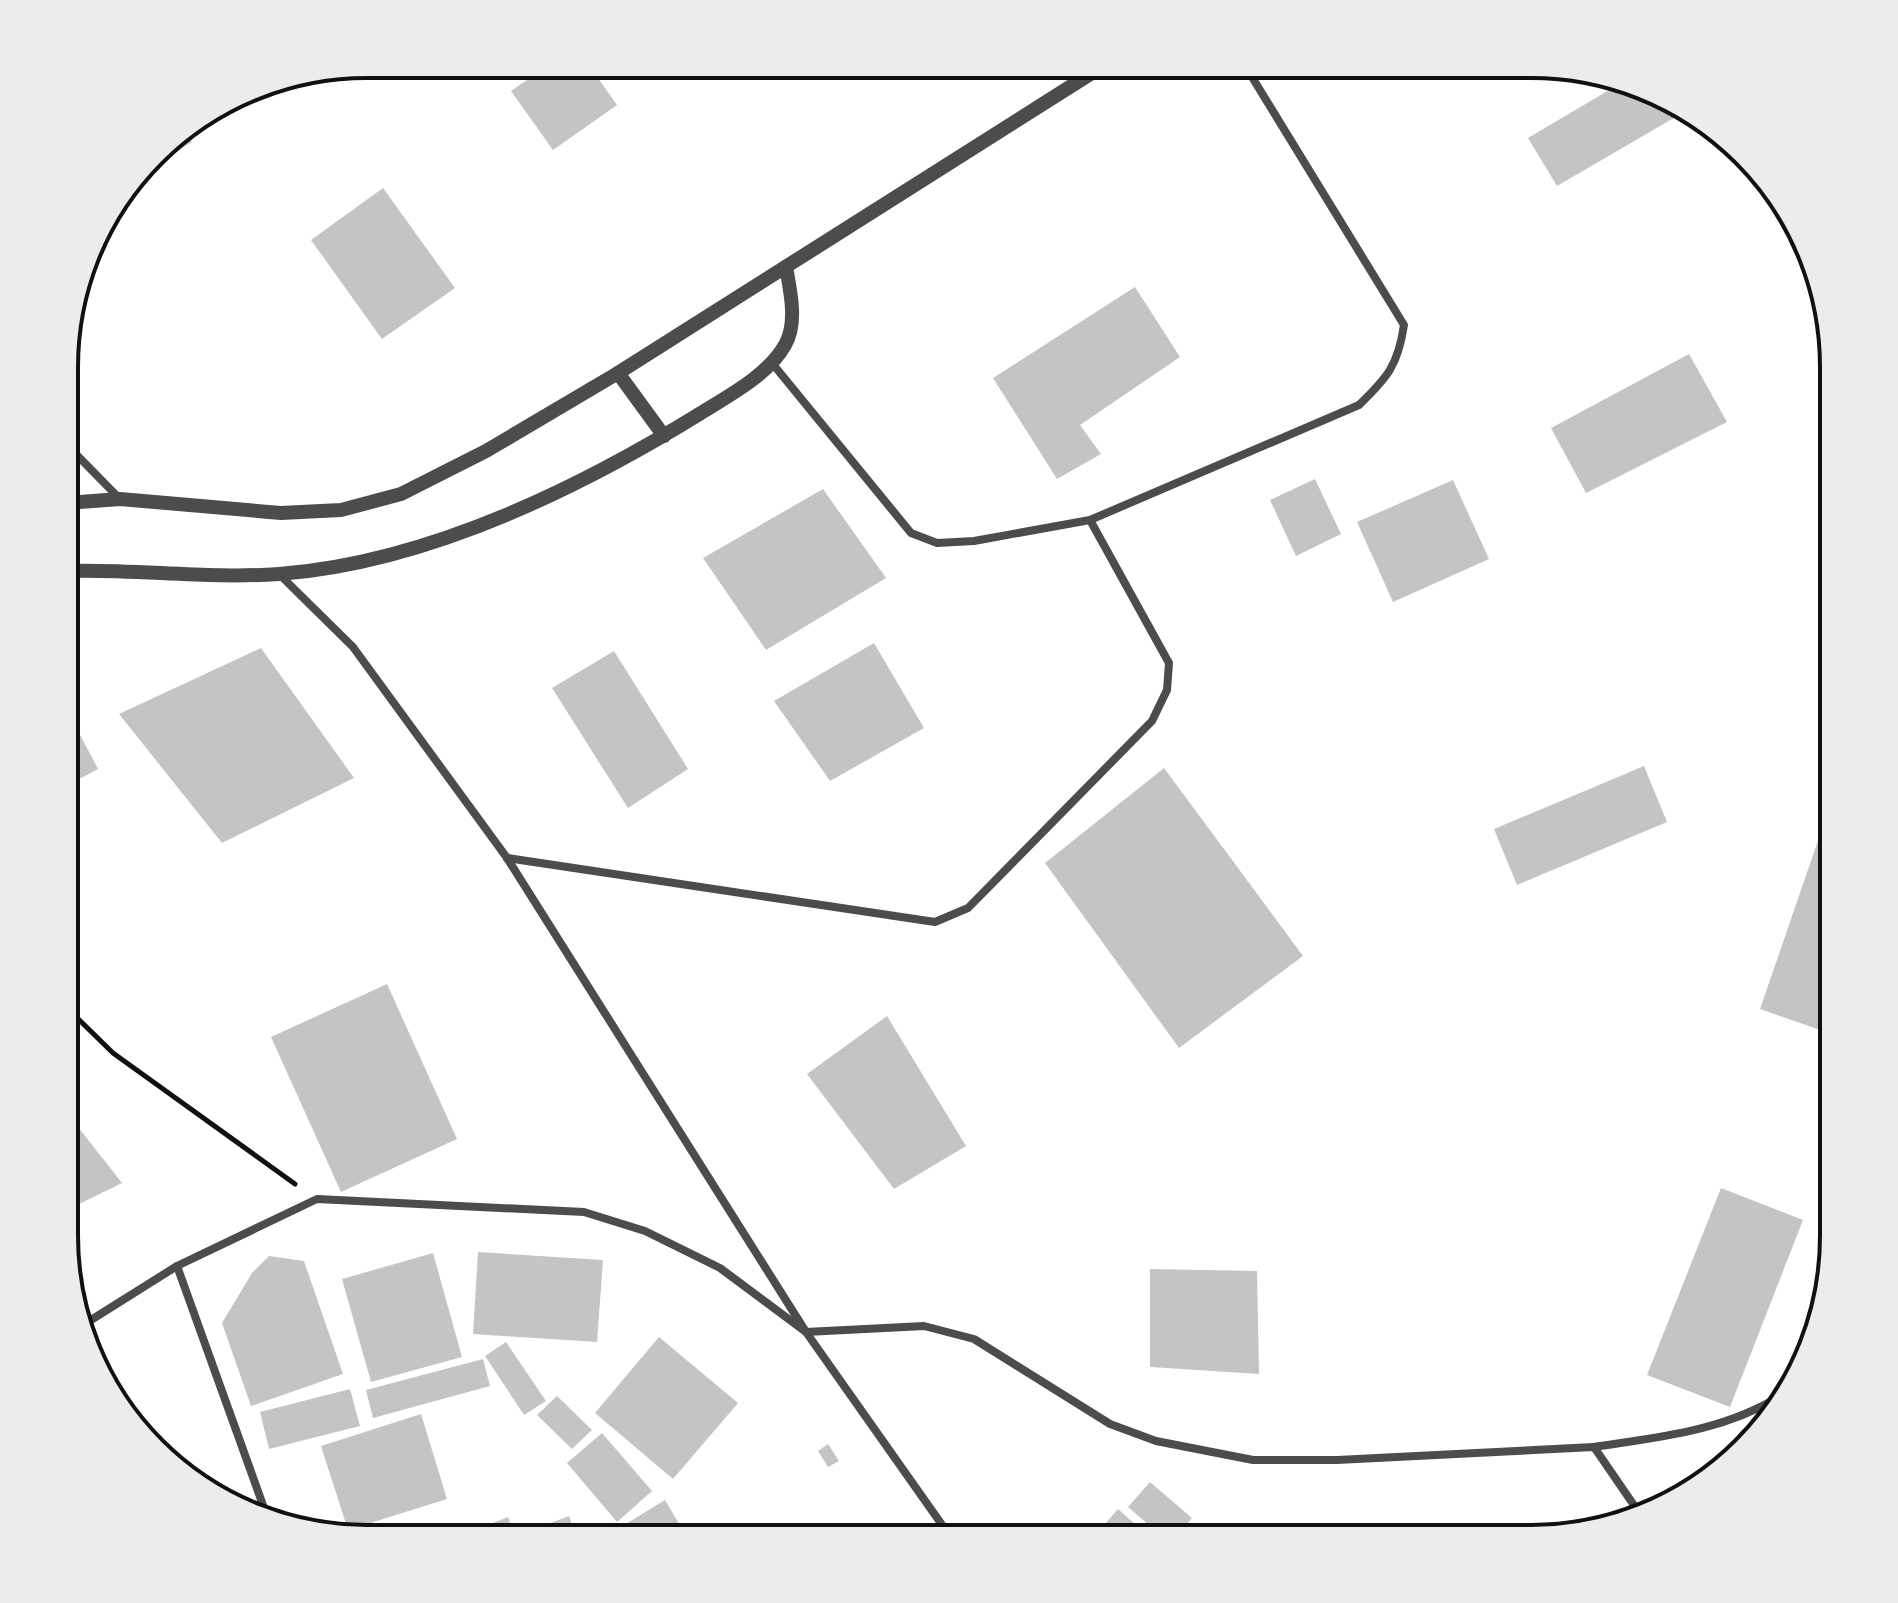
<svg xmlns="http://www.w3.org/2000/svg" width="1898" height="1603" font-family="'Work Sans',sans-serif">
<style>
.building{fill:#c4c4c4}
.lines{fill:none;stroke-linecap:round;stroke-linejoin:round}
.path{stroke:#111;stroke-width:5}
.minor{stroke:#4c4c4c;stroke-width:8}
.tertiary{stroke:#4c4c4c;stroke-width:14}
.rim{fill:none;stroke:#111;stroke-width:4}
</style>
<rect width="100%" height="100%" fill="#fff"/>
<g class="building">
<polygon points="550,64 588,64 617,105 553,150 511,91"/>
<polygon points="1621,83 1664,95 1679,115 1557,186 1528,138"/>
<polygon points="184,129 192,142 141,172 168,139"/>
<polygon points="383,188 455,288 382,339 311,240"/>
<polygon points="1135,287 1180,357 1080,425 1101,454 1057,479 993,378"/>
<polygon points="1689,354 1727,422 1586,493 1551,428"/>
<polygon points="1315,479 1341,534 1296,556 1270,500"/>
<polygon points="1453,480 1489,559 1393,602 1357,522"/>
<polygon points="823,489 886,578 766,650 703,558"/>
<polygon points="874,643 924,728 830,781 774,701"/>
<polygon points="261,648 354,778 222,843 119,714"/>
<polygon points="614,651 688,769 628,808 552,688"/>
<polygon points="66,708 98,769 66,786"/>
<polygon points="1644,766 1667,822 1517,885 1494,829"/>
<polygon points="1164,768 1303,956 1179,1048 1045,863"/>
<polygon points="1822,829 1834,833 1834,998 1823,1031 1760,1009"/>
<polygon points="387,984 457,1139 341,1192 271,1037"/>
<polygon points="887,1016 966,1146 894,1189 807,1074"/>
<polygon points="78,1127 122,1183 65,1211 65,1134"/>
<polygon points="1721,1188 1803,1220 1730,1407 1647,1375"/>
<polygon points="478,1252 603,1260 597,1342 473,1334"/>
<polygon points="433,1253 462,1357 371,1382 342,1279"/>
<polygon points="269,1256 304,1261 343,1374 251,1406 222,1323 252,1273"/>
<polygon points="1150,1269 1257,1271 1259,1374 1150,1367"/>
<polygon points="659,1337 738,1403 673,1479 595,1413"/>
<polygon points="506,1342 546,1401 524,1415 485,1356"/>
<polygon points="483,1359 490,1386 373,1418 366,1390"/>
<polygon points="350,1389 360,1426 269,1449 260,1412"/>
<polygon points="557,1396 592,1430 572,1449 537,1415"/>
<polygon points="421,1414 447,1499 348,1530 321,1446"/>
<polygon points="602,1433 652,1491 617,1522 567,1463"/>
<polygon points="828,1444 839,1461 828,1467 818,1451"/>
<polygon points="1150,1482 1192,1518 1174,1539 1165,1539 1128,1507"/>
<polygon points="665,1500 688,1539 632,1539 624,1525"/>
<polygon points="1118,1509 1152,1539 1092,1539"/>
<polygon points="569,1516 577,1539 539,1539 535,1529"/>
<polygon points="508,1517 516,1539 453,1539"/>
</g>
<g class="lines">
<polyline class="path" points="65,1006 113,1053 295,1184"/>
<g class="minor">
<path d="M772,363L911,533L937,543L974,541L1090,520L1359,405C1388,377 1398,365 1404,325L1244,64"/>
<polyline points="66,444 119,498"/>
<polyline points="280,575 353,647 507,858 806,1332 952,1539"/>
<polyline points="507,858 935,922 968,908 1152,721 1167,690 1169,663 1090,520"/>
<polyline points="83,1325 177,1266"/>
<path d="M1594,1447C1661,1437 1724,1431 1782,1395"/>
<polyline points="268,1519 177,1266 317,1199 584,1212 645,1231 720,1268 806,1332 924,1326 974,1339 1110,1424 1156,1441 1253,1460 1337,1460 1594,1447 1642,1517"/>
</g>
<g class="tertiary">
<polyline points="618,373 664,436"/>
<polyline points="66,503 120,499 281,513 341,510 401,494 486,451 618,373 1106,64"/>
<path d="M66,571C137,569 208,579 279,574C425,563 578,489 701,413C730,395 768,375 785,345C798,323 790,290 786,267"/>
</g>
</g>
<path d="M0 0H1898V1603H0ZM367 78H1531A289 289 0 0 1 1820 367V1236A289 289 0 0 1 1531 1525H367A289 289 0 0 1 78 1236V367A289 289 0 0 1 367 78Z" fill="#ececec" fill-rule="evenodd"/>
<path class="rim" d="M367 78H1531A289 289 0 0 1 1820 367V1236A289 289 0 0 1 1531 1525H367A289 289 0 0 1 78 1236V367A289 289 0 0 1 367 78Z"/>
</svg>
